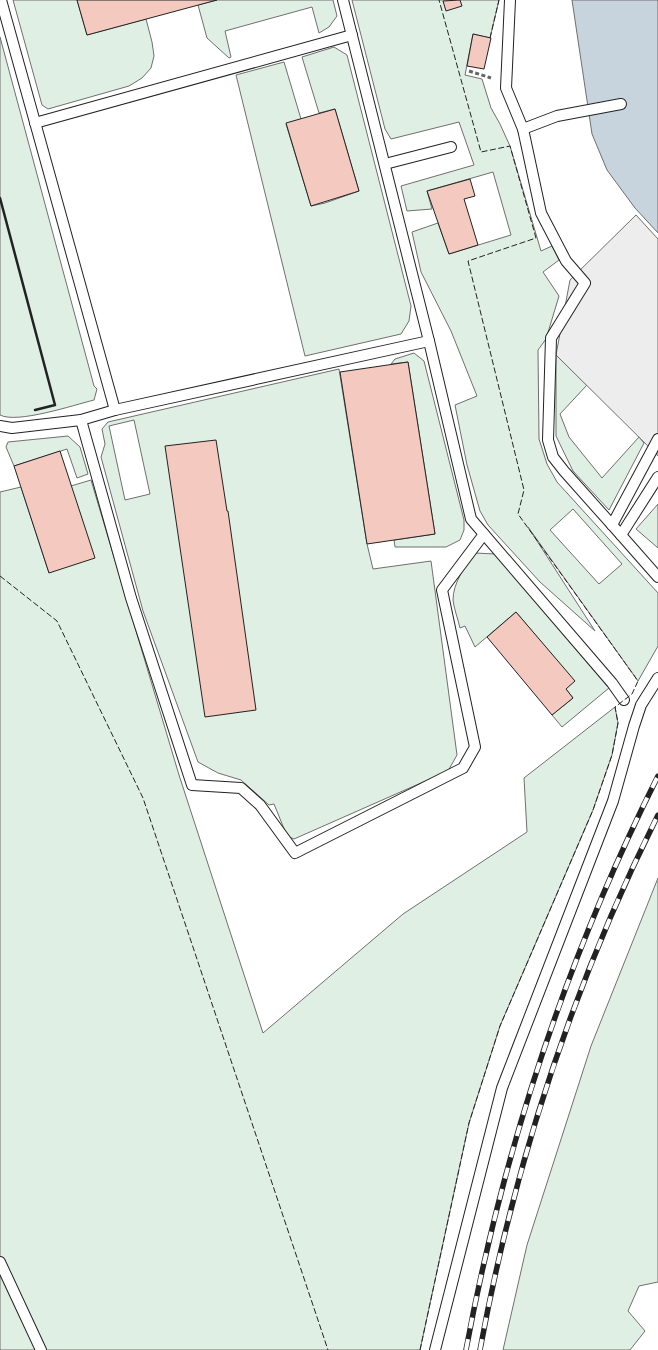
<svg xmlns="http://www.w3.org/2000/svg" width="658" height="1350" font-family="'PT Sans',sans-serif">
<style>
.green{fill:#e0efe3;stroke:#6f6f6f;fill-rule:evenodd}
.parking{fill:#ededed;stroke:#6f6f6f}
.water{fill:#c7d3dd;stroke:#6f6f6f}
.building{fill:#f3c9c0;stroke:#222}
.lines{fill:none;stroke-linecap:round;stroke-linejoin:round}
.lane-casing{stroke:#222;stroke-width:12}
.path{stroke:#646464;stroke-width:3;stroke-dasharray:4 2.5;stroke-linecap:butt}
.lane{stroke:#fff;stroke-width:10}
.rail-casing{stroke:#222;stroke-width:5.5}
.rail{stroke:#fff;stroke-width:4;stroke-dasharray:11;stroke-linecap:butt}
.fence{stroke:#222;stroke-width:1;stroke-dasharray:6 2.5;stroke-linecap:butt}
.wall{stroke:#222;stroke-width:2.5}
</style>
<rect width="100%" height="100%" fill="#fff"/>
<g class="green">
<polygon points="13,0 77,0 87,35 146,19 152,42 154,56 151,68 142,78 129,86 48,109 42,105"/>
<polygon points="217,0 333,0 337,16 329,27 319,33 312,7 225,31 231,57 229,58 207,38 198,5"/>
<path d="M352,0H499L490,38L473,34L465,75L482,79L491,108L500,124L510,146L541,251L552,246L559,260L543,272L559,296L546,339L538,350L539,439L547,464L557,482L658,593V646L638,681L528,527L595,631L540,582L488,525L480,511L467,465L455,405L477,396L451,331L421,272L412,232L438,223L449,254L511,235L493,172L427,191L432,209L407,211L401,186L474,165L459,122L391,139L385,129ZM573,509L622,564L599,584L550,530Z"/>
<path d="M0,37L94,386L97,389L94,400C74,405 17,424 0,415Z"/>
<polygon points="334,47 347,55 411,306 409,321 401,334 305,356 236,75 284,62 301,119 286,124 311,206 325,203 359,191 335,109 319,113 302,57"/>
<polygon points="414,353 424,361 464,520 464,530 460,540 446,547 395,547 394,540 435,534 408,362 391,364 395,359"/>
<polygon points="556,355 587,385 560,414 569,437 602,478 639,437 644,443 609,510 573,471 556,436"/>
<path d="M339,369L367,544L373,569L431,561L457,755L448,771L294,839L287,836L274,804L269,805L241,780L218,773L198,762L143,611L101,457L105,444L102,429L108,422ZM134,420L150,494L125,500L109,426Z"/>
<polygon points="68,436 80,447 88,474 77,478 67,449 14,466 6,447 8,442"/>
<polygon points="91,480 179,775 263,1033 403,914 527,832 524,778 615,707 618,723 612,755 593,810 500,1026 469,1123 420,1350 0,1350 0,492 21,487 49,573 71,486"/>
<polygon points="658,504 658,548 636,529"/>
<path d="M475,553L495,554L609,688L562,727L552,715L573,698L566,689L574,681L516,612L475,647L465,626L460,628C458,619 454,609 453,600C453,583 465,566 475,553Z"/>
<polygon points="658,878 658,1282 639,1286 628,1311 645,1331 630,1350 503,1350 527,1245 591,1046"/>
</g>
<polygon class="parking" points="636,215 658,239 658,456 556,355 570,280"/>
<polygon class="water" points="572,0 658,0 658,233 635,208 607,170 592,134"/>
<g class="building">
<polygon points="77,0 217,0 87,35"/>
<polygon points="460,0 462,6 446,11 443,1"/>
<polygon points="473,34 491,38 484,69 467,66"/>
<polygon points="335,109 359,191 311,206 286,123"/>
<polygon points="470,179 475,196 464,199 478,245 449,254 427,191"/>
<polygon points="408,362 435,534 367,544 340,372"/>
<polygon points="216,440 227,511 228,511 256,710 205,717 165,446"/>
<polygon points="60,451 95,558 49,573 14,466"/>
<polygon points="516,612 575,681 566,689 573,698 552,715 487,637"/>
</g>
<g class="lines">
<defs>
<g id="lane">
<polyline points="1,0 115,410 429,341"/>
<polyline points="343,0 429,341 471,519 612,683 624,700"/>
<polyline points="510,0 506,88 523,129 541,213 566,261 585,283 551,338 548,440 553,457 564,471 621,535"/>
<polyline points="35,123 352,35"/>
<polyline points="523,129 557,116 621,104"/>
<polyline points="385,164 451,147"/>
<polyline points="81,420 131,598 192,785 241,788 260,805 295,853 463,768 475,747 442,590 484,534"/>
<polyline points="0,426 12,428 81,420 115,410"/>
<polyline points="658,477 621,535 658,577"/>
<polyline points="612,525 658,439"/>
<polyline points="0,1262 41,1350"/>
<polyline points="435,1350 502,1088 613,801 634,726 641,705 658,678"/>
</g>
</defs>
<use href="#lane" class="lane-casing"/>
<polyline class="path" points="469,71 491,78"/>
<use href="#lane" class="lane"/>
<defs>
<g id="rail">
<path d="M466,1350C503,1151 567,957 658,776"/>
<path d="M480,1350C514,1165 574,983 658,815"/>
</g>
</defs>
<use href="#rail" class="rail-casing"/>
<use href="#rail" class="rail"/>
<g class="fence">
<polyline points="490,38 499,0"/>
<polyline points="0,576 57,621 143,798 328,1350"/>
<polyline points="420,1350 469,1123 500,1026 593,810 612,755 618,723 615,707 632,694 638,681 518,514 524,490 468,261 536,238 510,146 481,152 439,0"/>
</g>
<polyline class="wall" points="0,198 55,405 35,410"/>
</g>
</svg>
